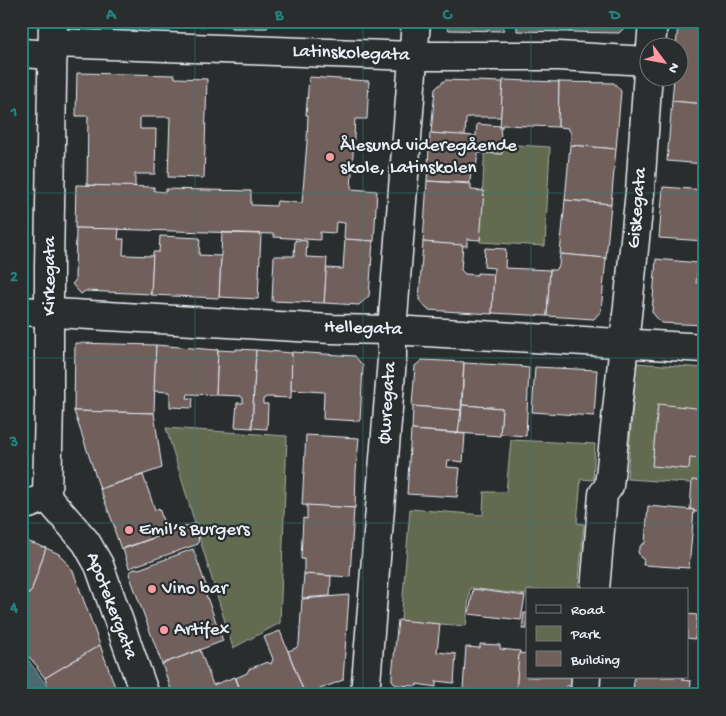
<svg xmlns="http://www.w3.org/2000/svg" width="726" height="716" font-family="'Gochi Hand',sans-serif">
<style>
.green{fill:#636a4f;stroke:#a6aea4}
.water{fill:#4c6a70;stroke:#8aa0a6}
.building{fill:#715f5b;stroke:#e8f1f8}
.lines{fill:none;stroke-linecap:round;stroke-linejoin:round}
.minor-casing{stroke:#e8f1f8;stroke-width:31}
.minor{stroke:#2a2d2e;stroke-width:28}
.grid{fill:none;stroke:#25827c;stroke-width:1;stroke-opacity:0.55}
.poi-dot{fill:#ff9aa2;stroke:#2a2d2e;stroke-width:2}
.labels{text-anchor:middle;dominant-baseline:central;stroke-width:4.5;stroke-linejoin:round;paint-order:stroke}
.street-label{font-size:19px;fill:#e8f1f8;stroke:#2a2d2e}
.poi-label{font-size:19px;fill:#e8f1f8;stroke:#2a2d2e;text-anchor:start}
.neatline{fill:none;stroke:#25827c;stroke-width:2}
.grid-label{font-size:16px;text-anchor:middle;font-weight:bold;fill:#25827c}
</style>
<rect width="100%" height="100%" fill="#2a2d2e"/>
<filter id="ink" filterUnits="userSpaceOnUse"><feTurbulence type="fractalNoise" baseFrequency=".02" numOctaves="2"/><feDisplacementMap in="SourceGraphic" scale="10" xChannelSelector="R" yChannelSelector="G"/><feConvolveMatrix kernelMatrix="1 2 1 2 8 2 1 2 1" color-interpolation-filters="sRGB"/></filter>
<g filter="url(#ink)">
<g class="green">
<polygon points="485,143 550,147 545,246 480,242"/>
<polygon points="636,363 705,368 705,484 627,479"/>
<polygon points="166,428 287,436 280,623 233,648"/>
<polygon points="511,440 595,444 593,480 581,479 577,523 584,524 578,590 527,590 527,595 470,588 466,626 401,621 410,509 483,515 484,492 506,492"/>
</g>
<polygon class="water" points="21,650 50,690 51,695 21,695"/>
<g class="building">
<polygon points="78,21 156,21 156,24"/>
<rect x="197" y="21" width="34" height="5"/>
<polygon points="231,21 274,21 267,28 231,28"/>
<polygon points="347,21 387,21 382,24 372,24 372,27 346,25"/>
<polygon points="442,21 504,21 503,31 449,30"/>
<polygon points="517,21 570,21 570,32 517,31"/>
<polygon points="570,21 627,21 626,26 619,33 570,32"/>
<polygon points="677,21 705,21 705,27 677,24"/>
<polygon points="678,24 705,27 705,104 672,101 674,78 678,78 678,48 676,48"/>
<polygon points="21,65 27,65 26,149 21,149"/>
<polygon points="77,73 175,75 175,78 207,79 204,178 168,177 170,117 140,117 140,129 156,129 155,174 135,174 135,187 87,185 88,116 76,116"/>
<polygon points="309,77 369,81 367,119 355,119 351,189 377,191 374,241 344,239 345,223 336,222 335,233 320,232 320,240 274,237 274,234 75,228 76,185 154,187 154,191 166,192 166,189 251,191 251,205 276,206 277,201 302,203 307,142 308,115 306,115"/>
<polygon points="445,80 503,82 501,117 469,117 466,119 465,136 431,133 435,89"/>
<polygon points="503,80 559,82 558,127 502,125 502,128 500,128"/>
<polygon points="559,82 614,83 621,91 616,149 570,145 571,133 568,128 558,127"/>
<polygon points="672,101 705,104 704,164 667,161"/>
<polygon points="477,124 500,126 501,138 503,138 502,154 478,153 476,168 471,168 470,183 427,181 430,133 476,136"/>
<polygon points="570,145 616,149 611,204 565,200"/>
<polygon points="21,149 26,149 25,203 21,203"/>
<polygon points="427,181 471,184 471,190 484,191 480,240 467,239 467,246 423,242"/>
<polygon points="663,187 705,190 705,241 659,238"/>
<polygon points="565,200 611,204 606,258 560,254"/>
<polygon points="21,203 25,203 23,282 21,284"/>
<polygon points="76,228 119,229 118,239 124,239 123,255 153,256 151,294 85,291 81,294 72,284 75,281"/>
<polygon points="222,233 261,234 258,299 219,297"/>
<polygon points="160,236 200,238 199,255 221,256 219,298 151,295 153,252 159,252"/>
<polygon points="345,239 373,241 369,296 359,305 324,303 326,268 343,269"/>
<polygon points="295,240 307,241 306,257 327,258 324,303 272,301 274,256 294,256"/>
<polygon points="423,242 463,245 461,270 465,274 477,275 477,273 494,274 492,314 428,310 419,300"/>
<polygon points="485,248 506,249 505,268 550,270 547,316 492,313 494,268 484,267"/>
<polygon points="560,254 606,258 601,311 594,319 547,316 550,270 555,270 559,266"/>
<polygon points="656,259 698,263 696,283 705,283 704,325 661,323 652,312"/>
<polygon points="21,336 25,336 23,399 21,399"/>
<polygon points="75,343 156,345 154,413 74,411"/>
<polygon points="156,345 216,350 218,349 216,395 188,394 187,398 193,398 192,408 170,407 170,392 154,391"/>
<polygon points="236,349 256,350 252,428 235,427 237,403 243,403 243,398 240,396 216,395 218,350 236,351"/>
<polygon points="256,350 292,353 291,398 267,397 263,399 263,404 268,404 267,429 252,428"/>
<polygon points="292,352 355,356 363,366 360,421 323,419 324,392 291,390"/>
<polygon points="422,360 464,362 461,410 412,406 415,366"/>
<polygon points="464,363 521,366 521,367 529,368 526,436 500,434 502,408 462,405"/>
<polygon points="535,367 597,370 594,416 532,412"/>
<polygon points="658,404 705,409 703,459 690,458 689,469 652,466"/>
<polygon points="462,405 502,408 500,436 458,433 459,421 461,421"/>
<polygon points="413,406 461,410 458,433 412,430"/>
<polygon points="74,411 154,413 162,468 100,489"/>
<polygon points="411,430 465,434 463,462 448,460 447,467 460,468 457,497 407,494"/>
<polygon points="306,435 359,438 356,471 355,508 302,505"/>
<polygon points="703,456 705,456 705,481 699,480 700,458 703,459"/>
<polygon points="143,475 155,510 159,508 167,533 121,549 114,529 115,528 100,489"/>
<polygon points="692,480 705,481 705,511 694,512 694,510 690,509"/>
<polygon points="307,505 354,508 350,577 304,574 304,559 301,559 303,518 307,519"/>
<polygon points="648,506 694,510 689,568 643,565 644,560 640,557 638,551 641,545 645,543"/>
<polygon points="196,523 199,532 198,544 129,568 123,549"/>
<polygon points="21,539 46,548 31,592 21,598"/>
<polygon points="46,548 59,554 73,571 100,645 45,678 37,668 38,667 21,648 21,598 31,592"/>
<polygon points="193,549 208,591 205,592 223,641 162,664 129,574 131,571 136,568 139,569"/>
<polygon points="304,574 331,576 330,596 302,598"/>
<polygon points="473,589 525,596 521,620 469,614"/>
<polygon points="349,595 343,680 305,695 288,651 296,648 299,644 302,599"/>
<polygon points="524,613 527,613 527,629 522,629"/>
<polygon points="687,614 697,615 695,639 687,638"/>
<polygon points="398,620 440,624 437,652 456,654 454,683 436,681 436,687 417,684 417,686 396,685 392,680 392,675"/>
<polygon points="280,631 305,695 242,695 236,678 247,673 249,669 267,662 271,664 273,659 264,637"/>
<polygon points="480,644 500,645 500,649 520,651 516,692 463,689 466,647 480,648"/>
<polygon points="100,645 118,695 50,695 45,678"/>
<polygon points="200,650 213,685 235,677 242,695 173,695 162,664"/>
<polygon points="519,653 527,654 527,677 572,677 572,684 570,687 568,685 563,692 565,693 564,695 516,693"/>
<polygon points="634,677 683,677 683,680 691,681 690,695 633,695"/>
</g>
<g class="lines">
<defs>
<g id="minor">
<polyline points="54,43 413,56 558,56 648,61"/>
<polyline points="651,48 653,21"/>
<polyline points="21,53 53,55"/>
<polyline points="21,311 331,329 392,330 705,348"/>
<polyline points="47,497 49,403 49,267 53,21"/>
<polyline points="47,497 86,542 99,565 145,695"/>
<polyline points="21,504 29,504 47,497"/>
<polyline points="595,590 603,494 609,486 640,192 648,72"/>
<polyline points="365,695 392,359 392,330 416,21"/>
<polyline points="585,695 586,677"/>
</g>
</defs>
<use href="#minor" class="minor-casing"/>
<use href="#minor" class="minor"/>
</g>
</g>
<path class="grid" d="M195,21V695M363,21V695M531,21V590M21,193H705M21,358H705M21,523H705M531,677V695"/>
<g class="poi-dot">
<circle cx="330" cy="157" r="5"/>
<circle cx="129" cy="530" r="5"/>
<circle cx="152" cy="589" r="5"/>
<circle cx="164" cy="630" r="5"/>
</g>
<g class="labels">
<g class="street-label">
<text transform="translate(351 54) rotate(2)">Latinskolegata</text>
<text transform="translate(638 208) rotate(-85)">Giskegata</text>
<text transform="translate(50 276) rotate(-90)">Kirkegata</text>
<text transform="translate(363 329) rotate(2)">Hellegata</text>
<text transform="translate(388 403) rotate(-86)">Øwregata</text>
<text transform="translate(111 606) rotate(69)">Apotekergata</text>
</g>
<g class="poi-label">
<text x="340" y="146">Ålesund videregående<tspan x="340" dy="22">skole, Latinskolen</tspan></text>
<text x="139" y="530">Emil’s Burgers</text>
<text x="162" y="589">Vino bar</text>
<text x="174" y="630">Artifex</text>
</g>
</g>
<rect width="726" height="716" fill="none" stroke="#2a2d2e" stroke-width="55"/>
<rect x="526" y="588" width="162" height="90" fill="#2a2d2e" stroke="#767b7f"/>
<rect x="536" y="605" width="25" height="8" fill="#2a2d2e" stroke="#767b7f"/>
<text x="571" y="614" font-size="15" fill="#e8f1f8">Road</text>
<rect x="536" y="626" width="25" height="15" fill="#636a4f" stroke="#767b7f"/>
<text x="571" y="638" font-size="15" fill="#e8f1f8">Park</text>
<rect x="536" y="651" width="25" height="15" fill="#715f5b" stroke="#767b7f"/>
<text x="571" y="664" font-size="15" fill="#e8f1f8">Building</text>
<g transform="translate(664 62) rotate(122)"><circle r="24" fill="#2a2d2e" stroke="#767b7f"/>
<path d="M0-4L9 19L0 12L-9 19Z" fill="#ff9aa2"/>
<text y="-8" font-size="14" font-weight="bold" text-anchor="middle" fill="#e8f1f8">N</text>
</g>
<rect x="28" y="28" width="670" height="660" class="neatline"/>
<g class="grid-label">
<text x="111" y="19">A</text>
<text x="279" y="19">B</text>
<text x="447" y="19">C</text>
<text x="615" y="19">D</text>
<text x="14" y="116">1</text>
<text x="14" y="281">2</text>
<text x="14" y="446">3</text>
<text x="14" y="612">4</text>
</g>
</svg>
